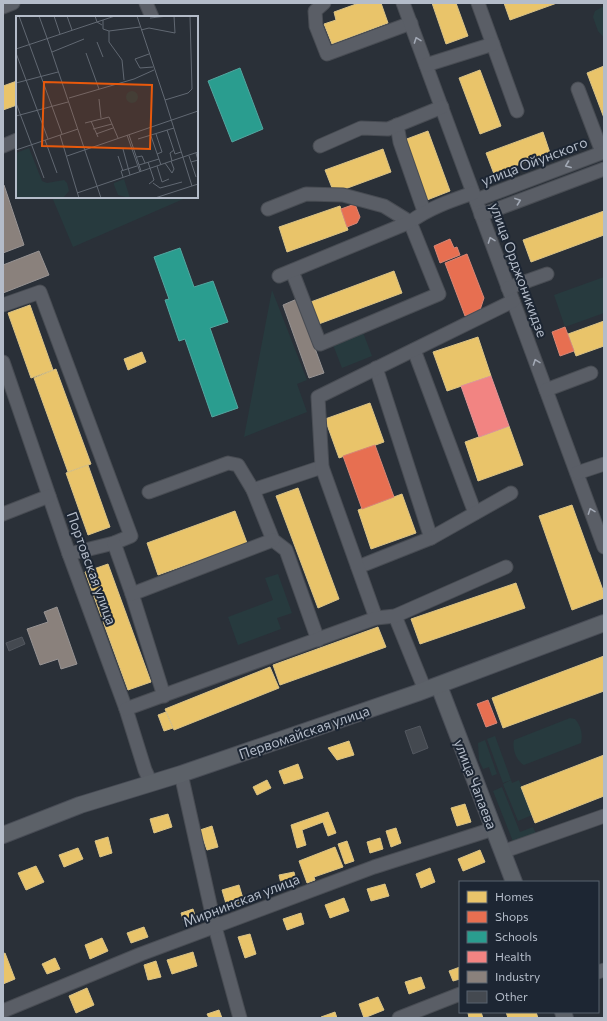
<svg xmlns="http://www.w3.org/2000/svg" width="607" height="1021" font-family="Commissioner,sans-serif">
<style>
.green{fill:#273a3e}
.homes{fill:#e9c46a;stroke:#d9c286}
.shops{fill:#e76f51;stroke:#d88675}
.schools{fill:#2a9d8f;stroke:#53a6a0}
.health{fill:#f28482;stroke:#df9597}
.industry{fill:#8a817c;stroke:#979393}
.building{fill:#444950;stroke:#52575f}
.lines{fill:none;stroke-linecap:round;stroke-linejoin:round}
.minor-casing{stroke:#484c53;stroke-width:15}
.major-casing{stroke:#484c55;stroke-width:18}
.minor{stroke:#5a5e66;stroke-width:13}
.major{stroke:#5c6168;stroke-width:16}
.oneway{stroke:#a2a9b5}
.labels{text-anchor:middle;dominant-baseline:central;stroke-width:4;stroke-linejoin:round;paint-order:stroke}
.street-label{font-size:14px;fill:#b4bcc9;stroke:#1d2633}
.inset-road{fill:none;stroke:#616872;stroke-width:1}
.view{fill:#e8590c;fill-opacity:0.15;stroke:#e8590c;stroke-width:2}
.inset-edge{fill:none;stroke:#b4bcc9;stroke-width:2}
</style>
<rect width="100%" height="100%" fill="#2a3038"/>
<g class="green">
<polygon points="604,6 604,38 598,31 593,17 595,11"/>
<polygon points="52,197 188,197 73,247"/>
<polygon points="604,277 604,313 565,327 554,295"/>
<polygon points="272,290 307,380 297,384 307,412 244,437"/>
<polygon points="362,330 372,356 342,368 332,342"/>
<polygon points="278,574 292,613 277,618 281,629 238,645 228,617 273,600 265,578"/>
<path d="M570,718L575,719C581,726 583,734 581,743L524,765C516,761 512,748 514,740Z"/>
<polygon points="495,736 511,780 503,783 487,739"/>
<polygon points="485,740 497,774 492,776 489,767 483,769 479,760 478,743"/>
<polygon points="511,780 512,783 519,780 532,815 518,821 503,784"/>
<polygon points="502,787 520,832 533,827 537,836 514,844 493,791"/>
</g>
<g class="homes">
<polygon points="359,3 381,3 388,23 332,44 324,24 336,20 334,12"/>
<polygon points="432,3 456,3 468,36 446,44"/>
<polygon points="504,3 557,3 510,20"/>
<polygon points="604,66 604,118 587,73"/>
<polygon points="480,70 501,126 480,134 459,78"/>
<polygon points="17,81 17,105 3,110 3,86"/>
<polygon points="428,131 450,191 427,200 404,140"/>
<polygon points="543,132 550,153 494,174 486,153"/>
<polygon points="383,149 391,172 334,193 325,170"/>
<polygon points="340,206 348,230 287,252 279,227"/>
<polygon points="604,211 604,235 531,262 523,240"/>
<polygon points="394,271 402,293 316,325 308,303"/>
<polygon points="30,305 53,370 31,378 8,313"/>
<polygon points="604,321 604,346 576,356 568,334"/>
<polygon points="478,337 491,376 447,391 433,352"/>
<polygon points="142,352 146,362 128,370 124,359"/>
<polygon points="56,369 91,464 68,472 34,378"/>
<polygon points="370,403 384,442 339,458 325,419"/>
<polygon points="509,426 523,465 478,481 465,442"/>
<polygon points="88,465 110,527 88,535 66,473"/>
<polygon points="298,488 339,599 318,608 276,496"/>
<polygon points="402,494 416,533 371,549 358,510"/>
<polygon points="572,505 604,593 604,598 572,610 539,516"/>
<polygon points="235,511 247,543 158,575 147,543"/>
<polygon points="108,564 151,682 128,690 85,572"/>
<polygon points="516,583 525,608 420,644 411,619"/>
<polygon points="378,627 386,647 280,685 273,665"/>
<polygon points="604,656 604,691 503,728 492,698"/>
<polygon points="270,667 279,688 174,730 165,709"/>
<polygon points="166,712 173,728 164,731 158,715"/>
<polygon points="349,741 354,755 337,760 328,748"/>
<polygon points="604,755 604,796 535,823 521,787"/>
<polygon points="298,764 303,778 284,784 279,771"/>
<polygon points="267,780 271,788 257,795 253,787"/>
<polygon points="465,804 471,822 457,826 451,808"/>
<polygon points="328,812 336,833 328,836 323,822 302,830 306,845 297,848 291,825"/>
<polygon points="168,814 172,827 154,833 150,819"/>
<polygon points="212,826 218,847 207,850 200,830"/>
<polygon points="396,828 401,843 391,847 386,831"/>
<polygon points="108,837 112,853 100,857 95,841"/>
<polygon points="380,838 383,849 370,853 367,842"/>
<polygon points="347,841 354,861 345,864 338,844"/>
<polygon points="335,847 343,867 314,877 315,880 307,883 299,861"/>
<polygon points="78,848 83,859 64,867 59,855"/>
<polygon points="480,850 485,862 463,871 458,859"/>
<polygon points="36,866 44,882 26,890 18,873"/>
<polygon points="430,868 435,882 421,888 416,874"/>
<polygon points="294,872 297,884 282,888 279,875"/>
<polygon points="385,884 389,896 371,901 367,889"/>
<polygon points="239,885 244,902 227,907 222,890"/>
<polygon points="344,898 349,911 330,918 325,905"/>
<polygon points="193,909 197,922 185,926 181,913"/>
<polygon points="301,913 304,924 287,930 283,919"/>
<polygon points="144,927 148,937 131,943 127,933"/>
<polygon points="250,934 256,954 245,958 238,937"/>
<polygon points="102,938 108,951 90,959 85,945"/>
<polygon points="193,952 197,966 172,974 167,960"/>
<polygon points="5,953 15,979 3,984 3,954"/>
<polygon points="55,958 60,969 47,974 42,964"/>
<polygon points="156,961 161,977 148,980 144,965"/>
<polygon points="460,967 460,979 453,981 449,971"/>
<polygon points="421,977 425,988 409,994 405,982"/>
<polygon points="87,988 94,1005 76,1013 69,996"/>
<polygon points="378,997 384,1010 364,1018 359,1004"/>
<polygon points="219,1010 222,1018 209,1018 207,1014"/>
<polygon points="335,1012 337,1018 322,1018 321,1017"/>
<polygon points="481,1012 483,1018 469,1018 468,1013"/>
<polygon points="506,1012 536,1012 538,1018 508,1018"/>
</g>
<g class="shops">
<polygon points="355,204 360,217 357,223 347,227 341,209"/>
<polygon points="450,239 454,248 457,247 460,255 440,263 434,246"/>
<polygon points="467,254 484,298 480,310 465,316 445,263"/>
<polygon points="565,327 574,351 560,356 552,332"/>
<polygon points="375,445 394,497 362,509 343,456"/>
<polygon points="488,700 497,723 486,727 477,704"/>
</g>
<g class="schools">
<polygon points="240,68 263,129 232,142 208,81"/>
<polygon points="180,248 194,287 213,281 228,322 210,328 238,408 212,417 185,339 179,341 165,300 169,299 154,257"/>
</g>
<polygon class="health" points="491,376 509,426 479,437 461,386"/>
<g class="industry">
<polygon points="4,185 24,245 3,253 3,186"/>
<polygon points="39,251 49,275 3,293 3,265"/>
<polygon points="297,299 324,373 309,378 283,305"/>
<polygon points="57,607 77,664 61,669 58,659 40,665 27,629 48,622 44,612"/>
</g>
<g class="building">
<polygon points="22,637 25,644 9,651 6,643"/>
<polygon points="420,726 428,748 413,754 405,731"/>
</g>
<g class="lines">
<defs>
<g id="minor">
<polyline points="146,3 152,17"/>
<polyline points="324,3 315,11 316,26 327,54 411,23"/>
<polyline points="403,3 604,547"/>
<polyline points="478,3 517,111"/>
<polyline points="3,7 13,3"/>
<polyline points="426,65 493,44"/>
<polyline points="578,89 602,152"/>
<polyline points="397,125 400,142 424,211"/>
<polyline points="3,146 17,140"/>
<polyline points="320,146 361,128 388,129 442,107"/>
<polyline points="476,200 604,152"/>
<polyline points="268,209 306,194 343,195 384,206 410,222 439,294 320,344 292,271"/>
<polyline points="481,215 604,169"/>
<path d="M279,276L410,222C429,208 450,201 473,193"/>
<polyline points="508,288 547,274"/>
<polyline points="3,305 40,292 131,536 114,543 69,554"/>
<polyline points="414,350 475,513"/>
<polyline points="3,362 69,554 126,709 145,770 151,783"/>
<polyline points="376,368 431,538"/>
<polyline points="546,390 591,373"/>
<polyline points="577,473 604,464"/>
<polyline points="253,490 322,467"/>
<polyline points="149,492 228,463 238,465 253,490 273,540 286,550 318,640"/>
<polyline points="3,514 49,496"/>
<polyline points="114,543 132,594 164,696"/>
<polyline points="358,567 431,538 511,493"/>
<polyline points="132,594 273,540"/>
<polyline points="395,616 425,690"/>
<polyline points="376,618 322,467 318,397 513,301"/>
<polyline points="126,709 376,618 395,616 506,567"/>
<polyline points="181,774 215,927 240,1018"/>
<polyline points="502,852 604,816"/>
<polyline points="598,972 604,970"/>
<polyline points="3,1011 141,954 374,867 493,829"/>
<polyline points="399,1018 460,994"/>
</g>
<g id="major">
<polyline points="439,686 514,882"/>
<polyline points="3,835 80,805 181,774 417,693 604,623"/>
<polyline points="563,1012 565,1018"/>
</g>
</defs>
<use href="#minor" class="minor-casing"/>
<use href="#major" class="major-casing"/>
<use href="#minor" class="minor"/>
<use href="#major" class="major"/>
</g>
<defs><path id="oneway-chevron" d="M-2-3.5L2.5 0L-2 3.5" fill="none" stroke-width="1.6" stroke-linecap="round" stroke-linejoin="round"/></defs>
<g class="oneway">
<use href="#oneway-chevron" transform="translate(417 40) rotate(-110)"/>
<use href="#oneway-chevron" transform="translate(568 165) rotate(159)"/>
<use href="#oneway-chevron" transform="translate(518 201) rotate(-20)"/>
<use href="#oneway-chevron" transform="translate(491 240) rotate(-110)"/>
<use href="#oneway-chevron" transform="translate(536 362) rotate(-110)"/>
<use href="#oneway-chevron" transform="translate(591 511) rotate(-110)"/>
</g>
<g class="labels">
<g class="street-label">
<text transform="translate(534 161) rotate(-21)">улица Ойунского</text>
<text transform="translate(519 270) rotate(70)">улица Орджоникидзе</text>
<text transform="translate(92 568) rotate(70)">Портовская улица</text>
<text transform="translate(304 732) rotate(-19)">Первомайская улица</text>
<text transform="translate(476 784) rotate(69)">улица Чапаева</text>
<text transform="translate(241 900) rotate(-21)">Мирнинская улица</text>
</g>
</g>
<g transform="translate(16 16)">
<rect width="182" height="182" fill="#2a3038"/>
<path d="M110 81a6 6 0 1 1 12 0a6 6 0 1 1-12 0ZM13,132L26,165L31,167L48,164L51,167L53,175L47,182H0V137ZM108,163L114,182L102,179L98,169V167Z" fill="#273a3e"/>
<path class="inset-road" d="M3,0L46,118M23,0L31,22M38,0L44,18M51,0L56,14M79,0L81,6L86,9M121,0L149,84M174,0L176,73L172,77L149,84L176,170M134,2L152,0M87,4V13L93,15L124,11M125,14L133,12L159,17L158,0M93,15V26L106,44L108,64M31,22L85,182M81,26L87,41M0,33L99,0M36,36L68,23M0,37L32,123M70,37L83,73M133,38L119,43L124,52L137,51M0,67L42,56M53,82L118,63L138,54M83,83L85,102M0,87L28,162M0,100L52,86M75,105L82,121M69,107L93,101L102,122M77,113L96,108M151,114L159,138L165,136M80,118L97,112M140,118L146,136L141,138M44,119L63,182M111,119L124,156M113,119L125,155M135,120L145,149M122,123L158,112M29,124L41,157M107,133L114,159M0,134L62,113M51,140L182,95M102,140L107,155M173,140L180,161M121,141L126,140L129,147M156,145L154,137L158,134M132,146L138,164L133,168M175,146L182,144L180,137M149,147L156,157L158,153L155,145M123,149L143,143M141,150L146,166L153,163M107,161L105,155L121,150M137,167L144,172L166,166M61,177L182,136M139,182L182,168"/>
<path class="view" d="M28,66L136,69L134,133L26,130Z"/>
<rect width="182" height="182" class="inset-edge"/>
</g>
<rect width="607" height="1021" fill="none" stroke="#b4bcc9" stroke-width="8"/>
<rect x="459" y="881" width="140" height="132" fill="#1d2633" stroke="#59626f"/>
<rect x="467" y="891" width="20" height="12" fill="#e9c46a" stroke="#59626f"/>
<text x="495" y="901" font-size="12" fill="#b4bcc9">Homes</text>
<rect x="467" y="911" width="20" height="12" fill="#e76f51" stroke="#59626f"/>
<text x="495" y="921" font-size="12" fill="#b4bcc9">Shops</text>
<rect x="467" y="931" width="20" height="12" fill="#2a9d8f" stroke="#59626f"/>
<text x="495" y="941" font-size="12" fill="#b4bcc9">Schools</text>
<rect x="467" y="951" width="20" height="12" fill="#f28482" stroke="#59626f"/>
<text x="495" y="961" font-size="12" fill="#b4bcc9">Health</text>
<rect x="467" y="971" width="20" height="12" fill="#8a817c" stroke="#59626f"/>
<text x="495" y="981" font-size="12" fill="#b4bcc9">Industry</text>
<rect x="467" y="991" width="20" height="12" fill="#444950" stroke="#59626f"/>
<text x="495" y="1001" font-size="12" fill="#b4bcc9">Other</text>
</svg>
